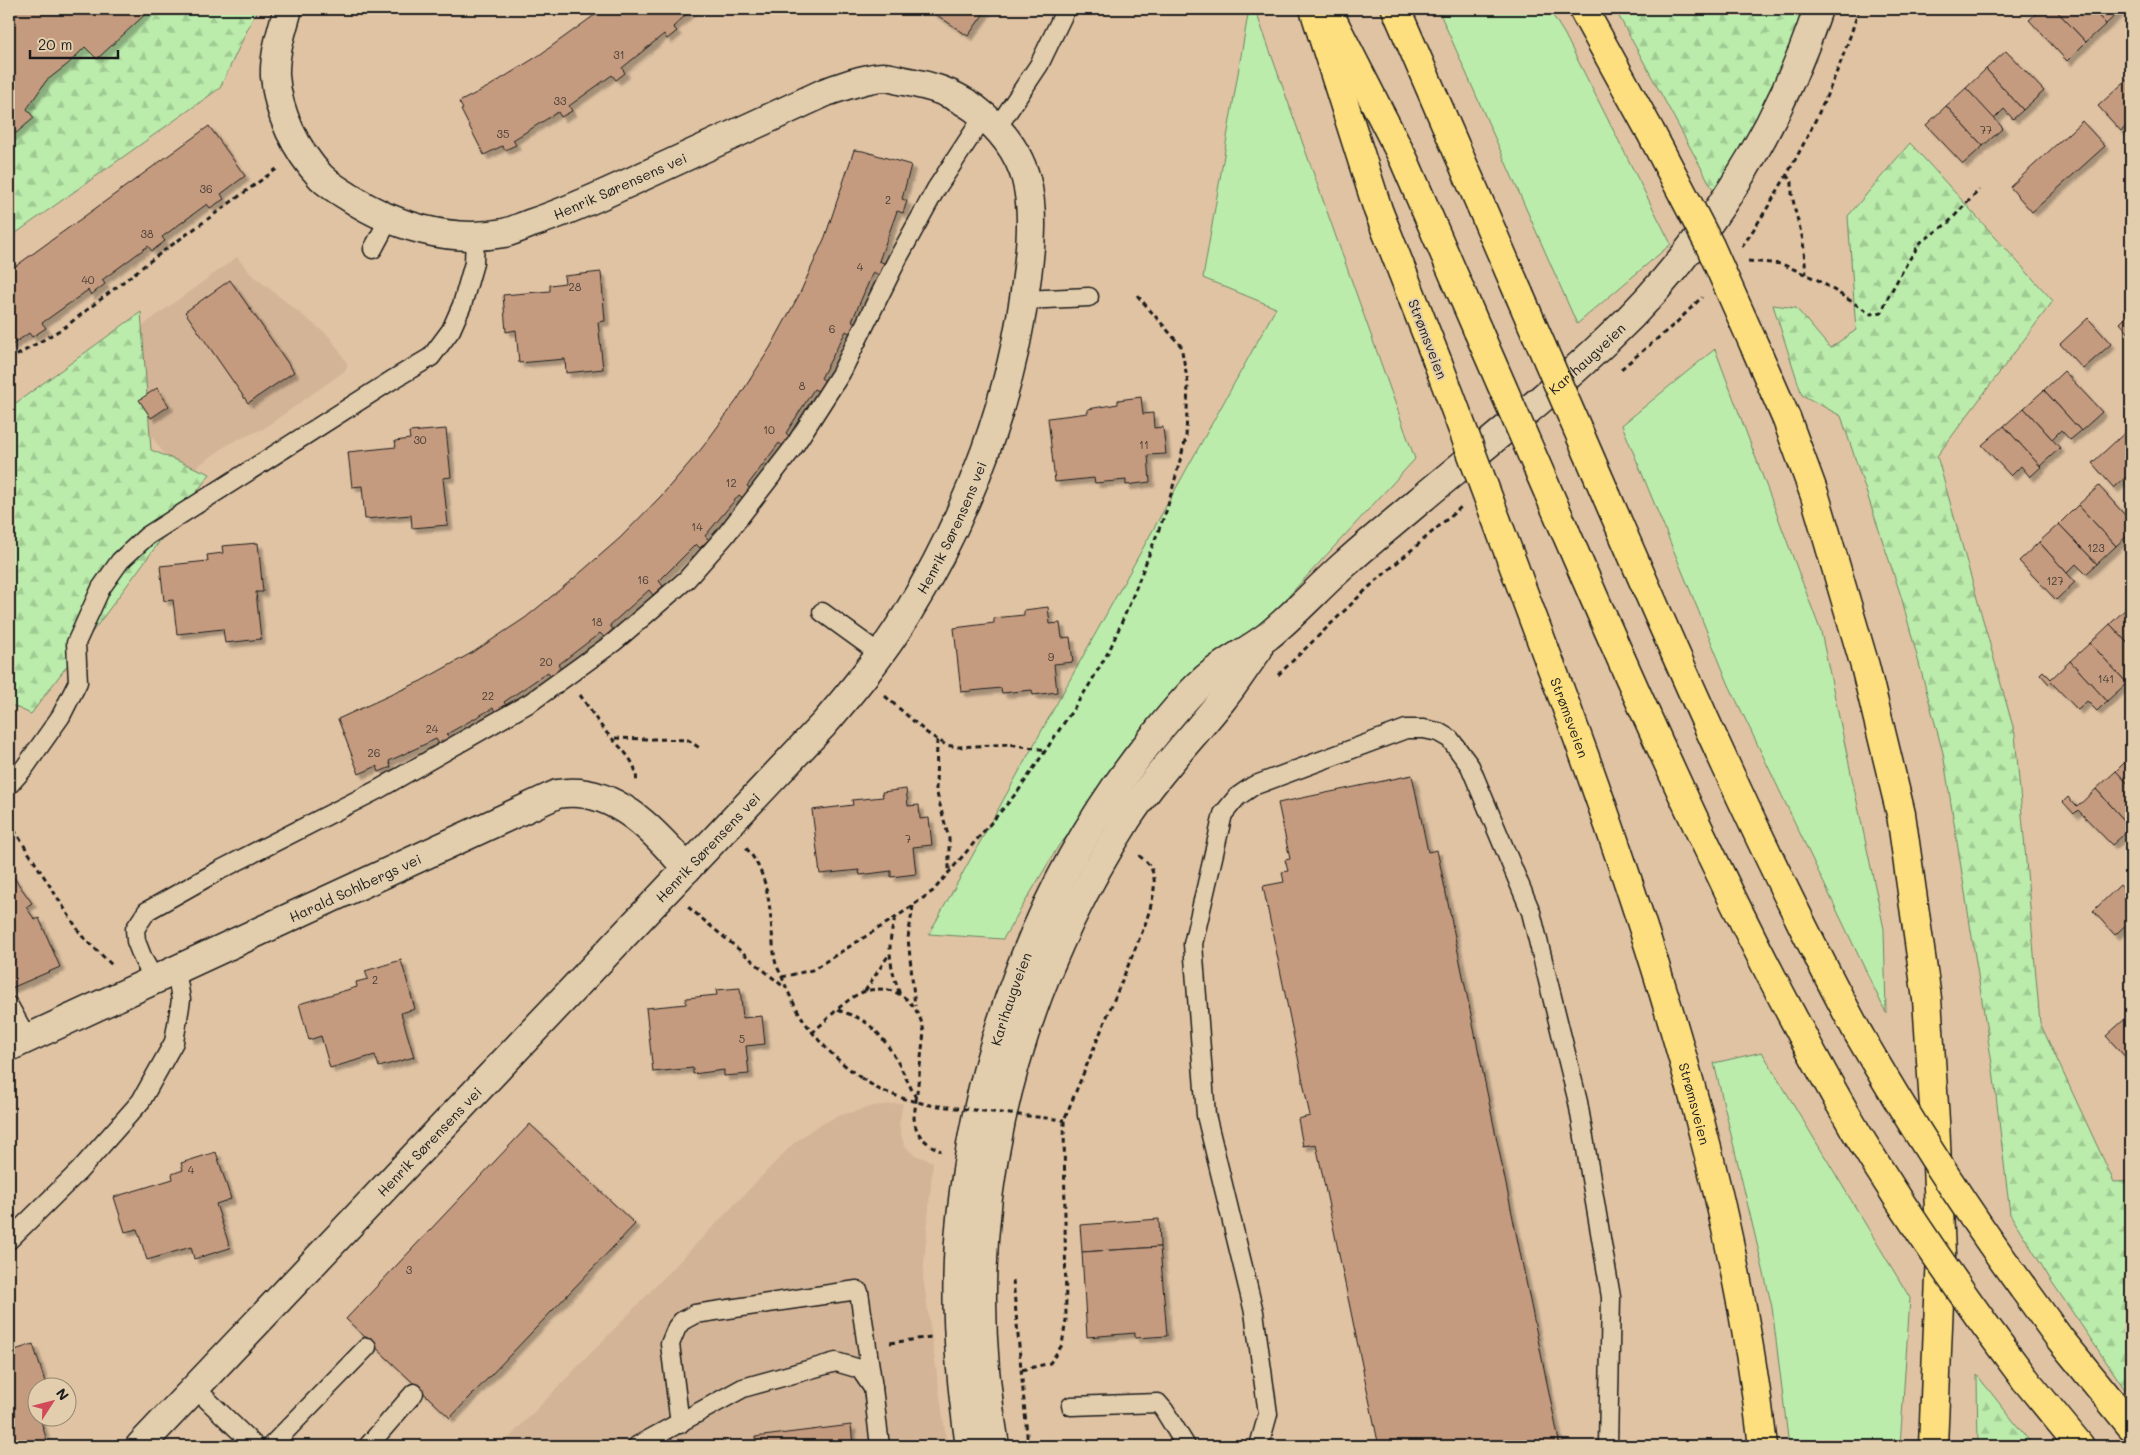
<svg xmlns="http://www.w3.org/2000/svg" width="2140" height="1455" font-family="Mali,sans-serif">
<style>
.built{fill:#d4b496}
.grass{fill:#bbecab;stroke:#6c8464}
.forest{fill:url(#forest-firs);stroke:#6c8464}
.building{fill:#c59b7f;stroke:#1c1c1c;filter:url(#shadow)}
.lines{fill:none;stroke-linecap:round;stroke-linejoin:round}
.service-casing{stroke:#1c1c1c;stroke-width:21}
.minor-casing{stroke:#1c1c1c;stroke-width:31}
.secondary-casing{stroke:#1c1c1c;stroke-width:31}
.motorway-casing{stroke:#1c1c1c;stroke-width:31}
.path{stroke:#1c1c1c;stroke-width:3;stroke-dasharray:5 4;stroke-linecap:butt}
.service{stroke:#e2cdac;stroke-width:18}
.minor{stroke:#e2cdac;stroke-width:28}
.secondary{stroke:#e2cdac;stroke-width:28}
.motorway{stroke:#fddf80;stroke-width:28}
.motorway-bridge-casing{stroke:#1c1c1c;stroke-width:31;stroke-linecap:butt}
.path-bridge{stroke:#1c1c1c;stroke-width:3;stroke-dasharray:5 4;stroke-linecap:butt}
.motorway-bridge{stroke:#fddf80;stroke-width:28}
.labels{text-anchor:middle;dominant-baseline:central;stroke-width:4;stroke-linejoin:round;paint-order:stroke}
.number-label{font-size:11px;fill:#463c35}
.street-label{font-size:14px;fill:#1c1c1c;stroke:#e2cdac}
</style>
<defs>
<pattern id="forest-firs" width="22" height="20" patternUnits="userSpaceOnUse" patternTransform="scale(1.25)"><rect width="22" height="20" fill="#bbecab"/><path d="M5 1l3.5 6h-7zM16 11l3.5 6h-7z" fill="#a0ca93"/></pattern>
<filter id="shadow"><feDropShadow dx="4.5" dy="4.5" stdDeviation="1" flood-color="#0004"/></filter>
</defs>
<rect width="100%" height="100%" fill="#e0c3a3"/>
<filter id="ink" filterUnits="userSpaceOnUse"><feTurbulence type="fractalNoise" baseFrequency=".02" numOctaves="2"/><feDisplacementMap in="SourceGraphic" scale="10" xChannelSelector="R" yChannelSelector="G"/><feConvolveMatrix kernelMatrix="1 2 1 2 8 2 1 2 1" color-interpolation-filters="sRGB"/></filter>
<g filter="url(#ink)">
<g class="built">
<polygon points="237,257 251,274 330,337 347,363 346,370 263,429 230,443 181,478 100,363 149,321"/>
<polygon points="903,1103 899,1126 904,1145 913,1154 933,1162 923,1276 947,1446 501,1446 794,1143 814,1128 838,1116 873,1106"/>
</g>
<g class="grass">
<polygon points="1249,9 1255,9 1415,459 1059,845 1003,939 929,934 1276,308 1203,278"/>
<polygon points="1438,9 1549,9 1565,35 1671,244 1577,324"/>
<polygon points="1715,349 1821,632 1884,929 1886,1013 1729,685 1622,425"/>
<polygon points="1762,1052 1910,1298 1900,1446 1789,1446 1772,1307 1714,1063"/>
</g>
<g class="forest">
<polygon points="9,9 257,9 220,88 9,238"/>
<polygon points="1615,9 1809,9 1791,81 1716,195"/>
<polygon points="1910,143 2053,301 1937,456 2015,734 2040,1023 2114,1182 2131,1181 2131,1396 2124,1388 2052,1282 2010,1214 1993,1070 1943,753 1901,596 1841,416 1802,395 1773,305 1796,308 1830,348 1856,330 1848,216"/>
<polygon points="141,312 151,450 210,474 31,714 9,704 9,408"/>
<polygon points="1977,1375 2026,1437 2035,1446 1978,1446"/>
</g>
<g class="building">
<polygon points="9,9 151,9 97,59 85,47 68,64 46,81 27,109 34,118 9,139"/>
<polygon points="603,9 692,9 673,27 677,31 667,39 664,34 622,68 625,73 616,80 612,75 569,106 572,111 561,117 558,112 513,140 516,145 505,150 502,146 484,155 461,110 463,109 459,102 488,87 538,56"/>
<polygon points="928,9 987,9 968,36"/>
<polygon points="2042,9 2055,9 2086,42 2067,61 2029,20"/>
<polygon points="2055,9 2092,9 2106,24 2086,42"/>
<polygon points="2092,9 2122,9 2106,24"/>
<polygon points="2006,51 2044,91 2023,110 1986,69"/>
<polygon points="1986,69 2023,110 2013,119 2004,109 1994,119 1966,88"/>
<polygon points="2131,76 2131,122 2121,131 2098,106"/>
<polygon points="1966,88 2003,128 1983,146 1946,106"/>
<polygon points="1946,106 1983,146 1963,164 1926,125"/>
<polygon points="2082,121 2105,146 2032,212 2010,187"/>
<polygon points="209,126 245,176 221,194 224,199 210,208 207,204 162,237 165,241 152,251 148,246 102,280 105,284 91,295 88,290 42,323 46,328 32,337 29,333 9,347 9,271"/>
<polygon points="854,150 863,151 911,165 902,199 907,201 903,213 897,211 879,261 884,263 879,275 873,272 852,321 857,323 851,334 846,331 821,378 825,381 818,391 814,389 786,433 790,437 783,446 779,443 747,486 751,489 743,498 739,495 705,536 709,540 704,544 700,548 696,544 659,581 663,586 653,595 649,590 610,625 613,630 604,637 600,633 558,665 562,670 551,677 548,672 504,702 507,707 496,713 493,708 447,734 450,739 439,744 436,739 389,761 391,767 379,772 377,766 359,774 338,719 421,681 475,651 525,618 573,579 620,538 662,495 702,448 737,400 770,348 800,293 825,237"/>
<polygon points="601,272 605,321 598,322 603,369 566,373 565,359 519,363 516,330 506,332 503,295 550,291 550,285 565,283 564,276"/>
<polygon points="230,280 294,372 248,403 185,312"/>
<polygon points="2131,312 2131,336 2120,323"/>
<polygon points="2088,318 2111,344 2083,369 2060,344"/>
<polygon points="2064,371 2102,412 2081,431 2044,390"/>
<polygon points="157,388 169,406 151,418 139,400"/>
<polygon points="2044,390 2081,431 2070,440 2061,430 2052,439 2024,408"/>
<polygon points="1141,397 1143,414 1153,413 1154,428 1163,427 1166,454 1148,455 1150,482 1126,485 1126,480 1095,483 1094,478 1055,482 1048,418 1088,413 1088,409 1118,404 1118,400"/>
<polygon points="2024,408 2060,448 2040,466 2004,426"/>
<polygon points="2004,426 2041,467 2030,477 2021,466 2011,476 1982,445"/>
<polygon points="446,429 451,477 443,478 448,525 412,528 411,515 365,519 362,486 352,487 348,452 396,447 395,441 410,439 409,432"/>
<polygon points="2129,429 2131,432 2131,472 2114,488 2092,463"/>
<polygon points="2099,486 2131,522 2131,532 2116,546 2078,505"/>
<polygon points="2078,505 2116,546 2097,564 2059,524"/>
<polygon points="2059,524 2097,564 2086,574 2076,564 2067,573 2039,542"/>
<polygon points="2039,542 2075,582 2056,600 2019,561"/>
<polygon points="258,543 263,592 256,592 261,639 225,643 223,629 177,634 173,600 164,601 160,566 208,561 207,555 223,553 222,546"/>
<polygon points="2130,605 2131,606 2131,647 2110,624"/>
<polygon points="1048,607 1050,624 1060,623 1062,638 1070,637 1073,662 1054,664 1057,692 1033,695 1032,690 1002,693 1001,688 961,692 954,628 994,623 994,618 1024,615 1024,610"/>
<polygon points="2110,624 2131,647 2131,679 2127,683 2090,643"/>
<polygon points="2090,643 2127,683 2107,701 2070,661"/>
<polygon points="2070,661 2107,701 2097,711 2087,701 2078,710 2051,682 2049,684 2040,674 2043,671 2051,679"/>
<polygon points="2131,756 2131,787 2116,771"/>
<polygon points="2116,771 2131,787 2131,828 2096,789"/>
<polygon points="1412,775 1428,852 1437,850 1560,1446 1359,1446 1378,1442 1316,1144 1303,1146 1298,1119 1310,1116 1263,886 1284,882 1282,872 1288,871 1285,860 1290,859 1278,803"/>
<polygon points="906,789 908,806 919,805 920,819 929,818 932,845 913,847 916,874 891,877 891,871 860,875 859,870 820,874 812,810 853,805 852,800 883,797 882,792"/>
<polygon points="2096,789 2131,828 2112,845 2078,810 2074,814 2063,802 2068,797 2077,807"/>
<polygon points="9,871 32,903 26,907 35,920 39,918 60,967 9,989"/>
<polygon points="2120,885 2131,897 2131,920 2115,935 2093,911"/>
<polygon points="401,960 415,1009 401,1013 414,1057 379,1067 375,1055 330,1068 321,1036 309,1040 299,1004 357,987 356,982 368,979 365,971"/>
<polygon points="740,988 743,1018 762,1016 765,1044 746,1046 749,1074 724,1076 724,1070 693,1074 693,1068 653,1072 646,1008 686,1004 686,998 717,995 716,990"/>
<polygon points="2131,1013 2131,1024 2126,1018"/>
<polygon points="2126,1018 2131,1024 2131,1063 2106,1036"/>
<polygon points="530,1124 635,1224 450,1418 346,1319"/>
<polygon points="216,1152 231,1199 216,1204 230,1248 194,1259 191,1247 147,1260 137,1229 125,1232 114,1197 173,1179 172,1174 183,1170 181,1163"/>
<polygon points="1159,1219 1160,1247 1082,1252 1080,1225"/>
<polygon points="1160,1247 1167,1336 1135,1338 1135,1333 1087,1337 1082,1252"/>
<polygon points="33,1344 47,1388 38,1388 38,1395 34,1396 38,1408 38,1418 40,1418 47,1441 30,1446 10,1446 9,1352"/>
<polygon points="851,1425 853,1446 756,1446 755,1437"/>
</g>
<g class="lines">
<defs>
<g id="service">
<polyline points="997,128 1039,65 1066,9"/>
<polyline points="373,249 389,219"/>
<polyline points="1024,300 1089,297"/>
<polyline points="822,612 880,654"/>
<polyline points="10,784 25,767 61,716 78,682 76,643 101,588 120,561 147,536 392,380 431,357 451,330 462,305 474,263 475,236"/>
<polyline points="154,979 143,959 136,941 135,929 147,911 220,870 379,789 531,702 614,642 687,579 725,536 793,448 841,373 898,258 936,189 984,116"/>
<polyline points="9,1006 27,1038"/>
<polyline points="9,1240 79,1171 141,1101 174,1042 181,1000 176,969"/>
<polyline points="195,1388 255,1446"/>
<polyline points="1071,1406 1158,1403 1164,1410 1186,1446"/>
<polyline points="680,1424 670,1344 677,1327 682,1321 695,1314 857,1290 859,1292 873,1388"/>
<polyline points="271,1446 367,1347"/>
<polyline points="368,1446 414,1393"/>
<polyline points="637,1446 743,1388 836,1362 860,1369 873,1388 880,1446"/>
<polyline points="1259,1446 1268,1414 1254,1312 1206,1115 1193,944 1223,814 1237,797 1253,786 1406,729 1424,729 1438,732 1450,739 1470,766 1531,912 1578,1102 1611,1297 1608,1446"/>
</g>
<g id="minor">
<path id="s1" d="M9,1047L557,794C612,784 655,831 687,869"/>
<path id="s2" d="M140,1446L824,724C853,690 882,655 906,616C969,513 1013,396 1027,276C1031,244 1034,210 1026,179C1018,150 998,126 974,108C951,92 932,86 904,81C898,80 890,77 883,77C864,78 845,86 826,92C763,121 700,150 637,179C602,195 569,211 532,223C523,226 513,231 504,233C450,243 393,226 349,197C339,191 329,185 321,177C296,150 278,114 275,76C274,54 282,30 288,9"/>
</g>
<g id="secondary">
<path id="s3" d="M970,1446C959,1371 953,1293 961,1218C978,1047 1042,875 1150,741C1167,720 1183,699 1203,681C1222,663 1247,652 1268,636C1295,614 1319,587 1345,564C1369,542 1395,522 1419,501C1482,448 1547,397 1607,340C1702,251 1777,133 1818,9"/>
<path d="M995,1446C956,1224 1006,1009 1127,819C1155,776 1191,739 1222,700C1235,684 1246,666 1258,650"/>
</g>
<g id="motorway">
<polyline points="1314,9 1378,210 1438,363"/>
<polyline points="1396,9 1519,294"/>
<polyline points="1583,9 1650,131"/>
<polyline points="1331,17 1404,160 1478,331"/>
<polyline points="1755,347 1787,420 1815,496 1865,666 1901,814 1927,999 1935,1121 1941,1254 1933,1446"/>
<path d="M1607,497C1685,678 1765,859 1858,1033"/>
<path d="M1566,533C1654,736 1744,938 1855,1130"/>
<path id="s4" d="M1517,575C1544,649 1573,722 1599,797C1672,1005 1738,1227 1763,1446"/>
<polyline points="2023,1288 2060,1339 2131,1426"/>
<polyline points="2025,1379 2080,1446"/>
</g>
</defs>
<use href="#service" class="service-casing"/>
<use href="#minor" class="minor-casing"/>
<use href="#secondary" class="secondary-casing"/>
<use href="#motorway" class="motorway-casing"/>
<g class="path">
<path d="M1878,9C1889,11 1901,16 1911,9"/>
<polyline points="1786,175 1792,182 1792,194 1795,210 1803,240 1806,274"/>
<path d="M1742,247C1792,173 1833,94 1859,9"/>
<polyline points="1748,261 1782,264 1818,280 1871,314 1882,312 1887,299 1907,263 1921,242 1948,223 1979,190"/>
<polyline points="9,360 65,327 154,258 278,168"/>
<polyline points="1621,369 1677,322 1702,297"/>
<polyline points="1278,675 1369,587 1461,507"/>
<path d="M580,695C588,706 596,720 605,731C618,746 640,762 636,784"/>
<polyline points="885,696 927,733 946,745 958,747 1009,744 1046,750"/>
<polyline points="615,738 688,740 701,749"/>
<polyline points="937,740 936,790 949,839 949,873"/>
<polyline points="9,822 82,936 113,966"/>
<path d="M746,848C774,880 769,921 775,960C776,966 780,972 782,977C800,1023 822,1049 861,1078"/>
<polyline points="913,906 908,938 915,1006"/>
<polyline points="688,907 785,988"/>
<path d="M895,918C886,949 890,965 900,995"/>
<polyline points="782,977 812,970 895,918 933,891 1019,790 1088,687 1110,649 1130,603 1167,509 1186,438 1188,383 1181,346 1136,294"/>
<polyline points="865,991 888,956"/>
<path d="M838,1010C845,1013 853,1015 860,1019C887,1033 903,1073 916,1098"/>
<path d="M812,1033C826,1021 846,998 863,992C895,981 919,1003 924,1032L914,1118C916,1137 926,1143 941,1151"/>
<polyline points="1013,1280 1028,1446"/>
<polyline points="890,1343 931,1337"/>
<path d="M1022,1370L1050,1363L1062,1345L1066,1320L1064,1120L1145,925C1150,908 1160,883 1150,866C1147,862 1142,858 1138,855"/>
</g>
<use href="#service" class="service"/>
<use href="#minor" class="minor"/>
<use href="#secondary" class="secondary"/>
<use href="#motorway" class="motorway"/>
<defs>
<g id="motorway-bridge">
<polyline points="1650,131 1710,246 1755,347"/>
<polyline points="1519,294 1607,497"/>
<polyline points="1478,331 1566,533"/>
<polyline points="1438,363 1517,575"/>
<path d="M1858,1033C1909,1121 1963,1206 2023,1288"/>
<path d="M1855,1130C1907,1216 1964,1298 2025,1379"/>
</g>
</defs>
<use href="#motorway-bridge" class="motorway-bridge-casing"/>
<polyline class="path-bridge" points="861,1078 880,1090 905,1099 930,1105 1064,1120"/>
<use href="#motorway-bridge" class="motorway-bridge"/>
</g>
</g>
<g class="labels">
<g class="number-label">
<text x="619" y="54">31</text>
<text x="560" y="100">33</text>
<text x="1986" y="129">77</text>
<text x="503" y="133">35</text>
<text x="206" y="188">36</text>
<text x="888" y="199">2</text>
<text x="147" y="233">38</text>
<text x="860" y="266">4</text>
<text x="88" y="279">40</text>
<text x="575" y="286">28</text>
<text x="832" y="328">6</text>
<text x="802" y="385">8</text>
<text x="769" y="429">10</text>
<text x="420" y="439">30</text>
<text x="1144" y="444">11</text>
<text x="731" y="482">12</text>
<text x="697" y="526">14</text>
<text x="2096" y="547">123</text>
<text x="643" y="579">16</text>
<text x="2055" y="580">127</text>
<text x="597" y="621">18</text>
<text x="1051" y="656">9</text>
<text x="546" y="661">20</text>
<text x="2106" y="678">141</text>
<text x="488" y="695">22</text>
<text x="432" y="728">24</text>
<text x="374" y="752">26</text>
<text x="908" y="838">7</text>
<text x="375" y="979">2</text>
<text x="742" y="1038">5</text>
<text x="191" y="1169">4</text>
<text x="409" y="1269">3</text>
</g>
<g class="street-label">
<text transform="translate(620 186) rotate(-24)">Henrik Sørensens vei</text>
<text transform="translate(1428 339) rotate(69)">Strømsveien</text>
<text stroke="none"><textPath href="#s3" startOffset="1331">Karihaugveien</textPath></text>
<text stroke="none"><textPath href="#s2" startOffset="1230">Henrik Sørensens vei</textPath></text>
<text stroke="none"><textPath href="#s4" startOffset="152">Strømsveien</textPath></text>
<text stroke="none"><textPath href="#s2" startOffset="825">Henrik Sørensens vei</textPath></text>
<text stroke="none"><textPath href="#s1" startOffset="381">Harald Sohlbergs vei</textPath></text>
<text stroke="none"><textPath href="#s3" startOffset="454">Karihaugveien</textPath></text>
<text stroke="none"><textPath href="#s4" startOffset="558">Strømsveien</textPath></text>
<text stroke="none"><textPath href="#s2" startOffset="420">Henrik Sørensens vei</textPath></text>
</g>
</g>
<rect width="2140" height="1455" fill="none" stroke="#e2cdac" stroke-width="30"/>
<rect x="15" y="15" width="2110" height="1425" fill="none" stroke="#1c1c1c" stroke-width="2" filter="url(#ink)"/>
<g transform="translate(52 1402) rotate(54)"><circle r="24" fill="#e2cdac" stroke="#938672"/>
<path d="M0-4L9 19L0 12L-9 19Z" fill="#d1495b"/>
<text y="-8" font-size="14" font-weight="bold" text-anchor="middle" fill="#1c1c1c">N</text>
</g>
<path d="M30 50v8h88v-8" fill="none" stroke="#1c1c1c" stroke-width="2.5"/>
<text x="38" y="50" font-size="15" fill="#1c1c1c" stroke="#e2cdac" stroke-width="4" paint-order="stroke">20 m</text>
</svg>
